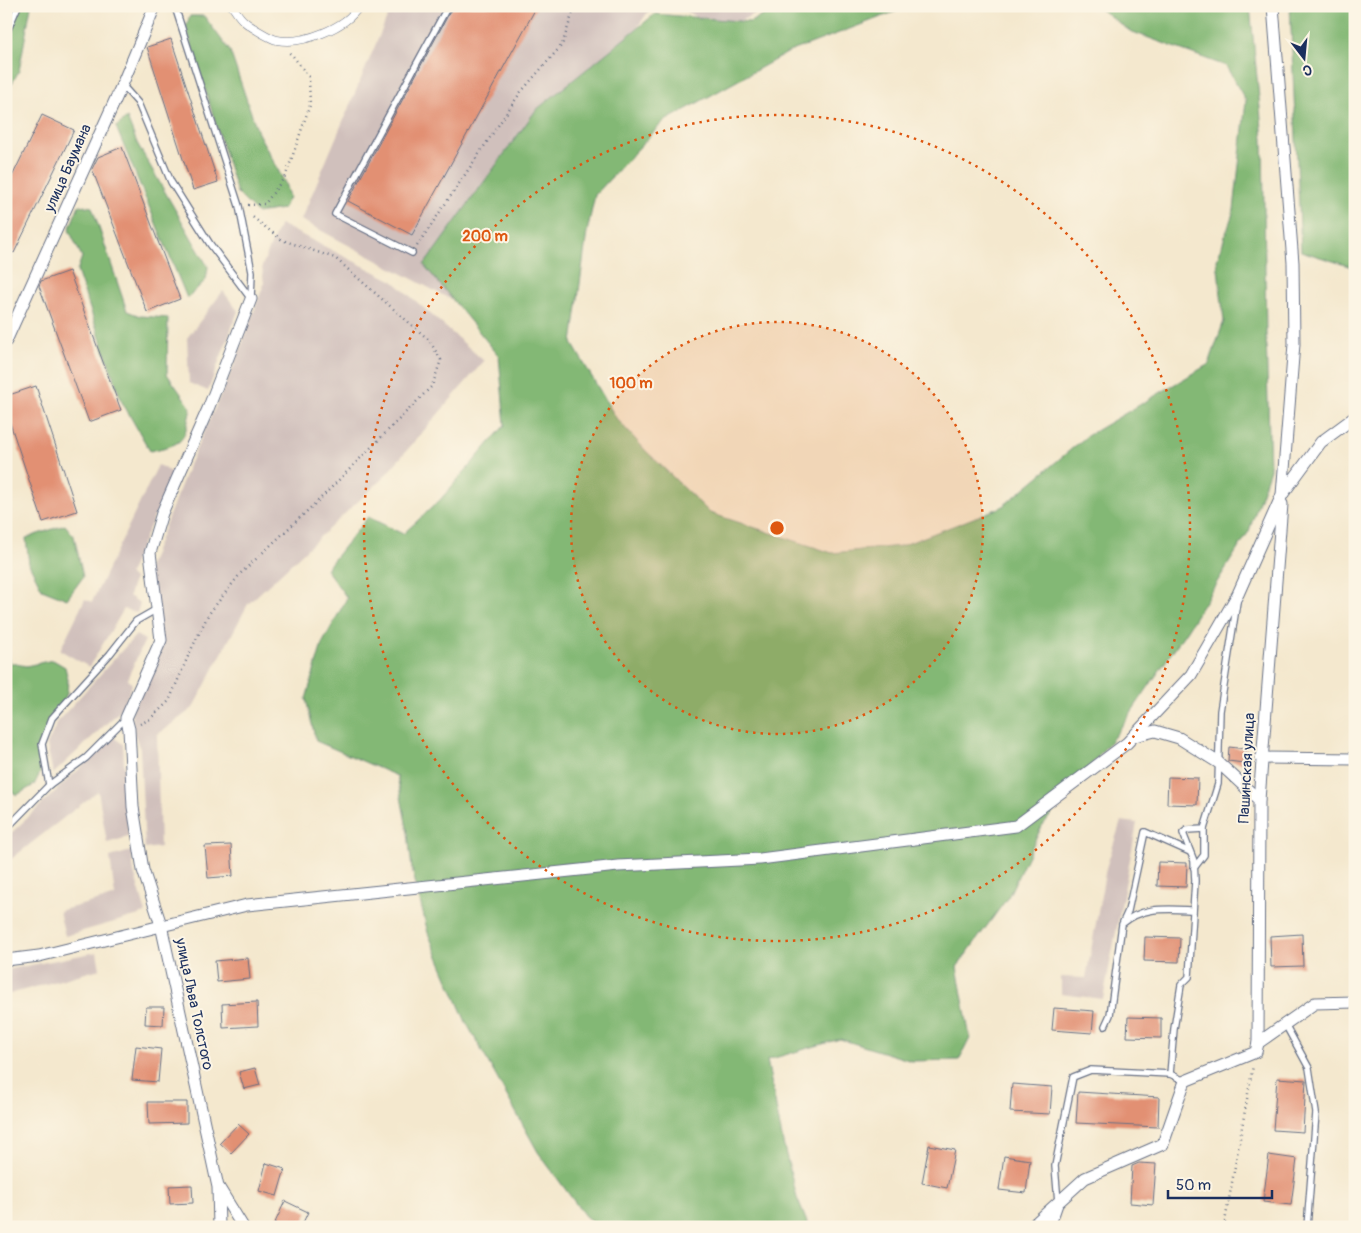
<svg xmlns="http://www.w3.org/2000/svg" width="1361" height="1233" font-family="Pangolin,sans-serif">
<style>
.industrial{fill:#d0c0bc}
.forest{fill:#83b874;stroke:#4f7469}
.building{fill:#e29073}
.lines{fill:none;stroke-linecap:round;stroke-linejoin:round}
.service-casing{stroke:#677085;stroke-width:8}
.pedestrian-casing{stroke:#677085;stroke-width:9}
.minor-casing{stroke:#677085;stroke-width:13}
.path{stroke:#677085;stroke-width:2.5;stroke-dasharray:1 4;stroke-linecap:butt}
.service{stroke:#fff;stroke-width:5.5}
.pedestrian{stroke:#fff;stroke-width:8}
.minor{stroke:#fff;stroke-width:11}
.ring{fill:none;stroke:#de5710;stroke-width:2.5;stroke-dasharray:2.5 5}
.labels{text-anchor:middle;dominant-baseline:central;stroke-width:4;stroke-linejoin:round;paint-order:stroke}
.street-label{font-size:15px;fill:#1b2f5e;stroke:#fcf5e5}
.centre{fill:#de5710;stroke:#fcf5e5;stroke-width:2.5}
.ring-label{font-size:15px;text-anchor:middle;font-weight:bold;fill:#de5710;stroke:#fcf5e5;stroke-width:4;stroke-linejoin:round;paint-order:stroke}
</style>
<rect width="100%" height="100%" fill="#fcf5e5"/>
<filter id="ink" filterUnits="userSpaceOnUse"><feTurbulence type="fractalNoise" baseFrequency=".02" numOctaves="2"/><feDisplacementMap in="SourceGraphic" scale="10" xChannelSelector="R" yChannelSelector="G"/><feConvolveMatrix kernelMatrix="1 2 1 2 8 2 1 2 1" color-interpolation-filters="sRGB"/></filter>
<filter id="wash" filterUnits="userSpaceOnUse"><feTurbulence type="fractalNoise" baseFrequency=".0096" numOctaves="4" result="noise"/><feDisplacementMap in="SourceGraphic" scale="20" xChannelSelector="R" yChannelSelector="G"/><feGaussianBlur stdDeviation="1.12" result="paint"/><feColorMatrix in="noise" values="0 0 0 0 0 0 0 0 0 0 0 0 0 0 0 0 0 1.4 0 .05"/><feComposite in="paint" operator="in"/></filter>
<g filter="url(#wash)">
<rect width="100%" height="100%" fill="#f4e8ce"/>
<g class="industrial">
<polygon points="392,6 652,6 452,300 301,220"/>
<polygon points="678,6 771,6 719,31"/>
<polygon points="280,224 393,281 484,361 382,479 248,604 193,708 157,735 160,847 145,849 140,749 134,732 132,711 159,640 146,574 189,465 234,366 264,284 262,266"/>
<polygon points="223,291 238,311 208,391 189,383 187,338"/>
<polygon points="158,465 173,473 129,574 134,579 129,596 140,603 137,613 124,609 89,667 60,650 85,599 92,602"/>
<polygon points="136,635 145,640 127,679 132,684 122,709 53,774 47,745 58,721"/>
<polygon points="113,737 123,744 128,837 107,843 98,791 6,863 6,838"/>
<polygon points="1121,821 1137,823 1103,999 1061,994 1061,977 1086,978 1106,868"/>
<polygon points="131,851 134,872 146,913 65,936 59,911 115,896 110,857"/>
<polygon points="97,952 100,969 6,995 6,970"/>
</g>
<g class="forest">
<polygon points="6,6 31,6 19,71 6,93"/>
<polygon points="782,6 910,6 789,52 663,122 595,195 587,232 572,343 616,418 646,451 710,513 832,553 901,546 1002,507 1087,436 1209,364 1224,321 1217,260 1234,210 1246,101 1226,66 1130,31 1096,6 1250,6 1263,139 1266,336 1270,469 1249,531 1187,630 1117,733 1042,826 1008,897 957,967 970,1038 959,1060 912,1061 840,1039 767,1060 783,1143 797,1198 809,1227 600,1227 585,1216 538,1152 466,1022 428,933 412,869 408,833 397,776 316,741 306,699 322,644 347,598 326,569 368,517 403,534 440,500 505,425 499,356 424,265 536,110 655,14 750,22"/>
<polygon points="1290,6 1355,6 1355,268 1301,251"/>
<polygon points="190,16 204,16 230,51 258,133 285,183 289,197 283,209 257,213 237,193 186,27"/>
<polygon points="127,118 137,143 208,267 206,280 187,298 116,127"/>
<path d="M79,205L92,207L127,311L140,316L168,318L167,374L191,408C183,443 186,443 150,451L122,402L77,271L82,257L69,230Z"/>
<polygon points="65,525 74,536 83,577 67,599 42,589 29,564 26,538"/>
<polygon points="6,654 11,663 26,666 53,660 65,667 68,680 67,693 62,706 52,718 42,744 40,773 34,785 17,795 6,788"/>
</g>
<g id="blocks">
<g class="building">
<polygon points="453,6 537,6 412,235 348,201"/>
<polygon points="171,39 218,182 193,190 147,47"/>
<polygon points="42,115 74,130 14,253 6,249 6,189"/>
<polygon points="122,147 180,299 147,312 92,169 98,157"/>
<polygon points="69,271 121,410 89,422 39,286 41,281"/>
<polygon points="36,386 77,511 43,522 6,411 6,396"/>
<polygon points="1229,747 1246,749 1244,763 1228,761"/>
<polygon points="1168,777 1198,778 1197,805 1167,804"/>
<polygon points="231,845 233,876 208,878 205,846"/>
<polygon points="1158,862 1187,863 1186,887 1157,886"/>
<polygon points="1302,934 1303,966 1271,967 1270,936"/>
<polygon points="1145,937 1180,938 1179,962 1144,961"/>
<polygon points="248,958 250,979 217,982 215,961"/>
<polygon points="257,1002 258,1026 223,1028 222,1004"/>
<polygon points="146,1007 164,1007 163,1025 145,1024"/>
<polygon points="1054,1008 1094,1011 1092,1033 1052,1030"/>
<polygon points="1128,1017 1161,1018 1161,1038 1127,1037"/>
<polygon points="136,1046 161,1049 158,1082 132,1080"/>
<polygon points="255,1068 260,1085 244,1089 239,1072"/>
<polygon points="1277,1078 1306,1080 1303,1132 1273,1130"/>
<polygon points="1012,1084 1052,1087 1050,1114 1010,1112"/>
<polygon points="1078,1092 1159,1097 1158,1127 1076,1123"/>
<polygon points="148,1102 187,1102 187,1123 149,1124"/>
<polygon points="238,1124 249,1134 231,1153 220,1143"/>
<polygon points="929,1145 955,1150 947,1188 922,1183"/>
<polygon points="1269,1155 1297,1159 1291,1205 1263,1202"/>
<polygon points="1004,1156 1030,1160 1026,1193 999,1190"/>
<polygon points="266,1163 285,1169 277,1196 259,1191"/>
<polygon points="1139,1163 1156,1164 1153,1205 1130,1203 1132,1166"/>
<polygon points="192,1185 193,1203 170,1204 169,1186"/>
<polygon points="285,1201 308,1212 301,1227 273,1227"/>
</g>
</g>
</g>
<g filter="url(#ink)">
<use href="#blocks" fill-opacity="0" stroke="#677085" stroke-width="1"/>
<g class="lines">
<defs>
<g id="service">
<polyline points="169,6 176,10 239,206 252,272 251,299"/>
<polyline points="6,34 18,6"/>
<polyline points="122,85 138,103 171,182 210,244 251,299"/>
<polyline points="412,253 335,214 448,6"/>
<polyline points="49,785 42,744 52,718 110,654 136,621 157,609"/>
<polyline points="6,829 49,785 86,758 126,718"/>
<polyline points="1194,868 1204,855 1204,829"/>
<polyline points="1123,922 1128,911 1145,832 1190,852"/>
<polyline points="1285,1024 1309,1068 1316,1113 1307,1227"/>
<path d="M1105,1026L1110,1015L1122,924C1143,906 1166,909 1193,910"/>
<polyline points="1170,1074 1174,1029 1181,985 1189,977 1195,881 1194,861 1183,833 1187,830 1204,829 1218,784 1220,711 1237,602"/>
<polyline points="1058,1202 1055,1166 1073,1077 1091,1070 1170,1074 1185,1081"/>
</g>
<path id="pedestrian" d="M232,6C236,11 239,17 244,21C249,26 271,39 277,40C302,45 346,28 359,6"/>
<g id="minor">
<polyline points="1273,6 1293,263 1294,344 1282,495 1321,442 1355,417"/>
<polyline points="6,341 122,85 155,6"/>
<polyline points="1135,736 1155,731 1179,738 1219,763 1259,800"/>
<polyline points="1261,758 1355,759"/>
<polyline points="6,960 39,956 247,905 618,866 760,859 1016,826 1127,743 1191,675 1238,594 1282,495"/>
<polyline points="1258,1043 1315,1003 1355,1002"/>
<polyline points="219,1188 243,1227"/>
<polyline points="219,1227 218,1187 161,925 143,870 133,807 129,729 126,718 161,640 150,553 162,513 208,409 251,299"/>
<polyline points="1031,1227 1085,1178 1163,1144 1185,1081 1256,1052 1258,1043 1259,800 1282,504"/>
<polyline points="1049,1227 1057,1204"/>
</g>
</defs>
<use href="#service" class="service-casing"/>
<use href="#pedestrian" class="pedestrian-casing"/>
<use href="#minor" class="minor-casing"/>
<g class="path">
<polyline points="248,205 265,204 286,175 310,105 309,77 293,56 287,51"/>
<polyline points="417,246 520,93 562,45 575,6"/>
<polyline points="140,724 150,719 169,701 189,654 208,615 240,574 321,498 432,386 441,360 429,340 335,258 282,240 250,215"/>
<polyline points="1224,1227 1253,1066"/>
</g>
<use href="#service" class="service"/>
<use href="#pedestrian" class="pedestrian"/>
<use href="#minor" class="minor"/>
</g>
</g>
<circle cx="777" cy="528" r="206" fill="#de5710" fill-opacity=".12"/>
<g class="ring">
<circle cx="777" cy="528" r="206"/>
<circle cx="777" cy="528" r="413"/>
</g>
<g class="labels">
<g class="street-label">
<text transform="translate(68 168) rotate(-66)">улица Баумана</text>
<text transform="translate(1247 768) rotate(-87)">Пашинская улица</text>
<text transform="translate(194 1004) rotate(78)">улица Льва Толстого</text>
</g>
</g>
<circle cx="777" cy="528" r="8" class="centre"/>
<g class="ring-label">
<text x="485" y="241">200 m</text>
<text x="631" y="388">100 m</text>
</g>
<rect width="1361" height="1233" fill="none" stroke="#fcf5e5" stroke-width="25"/>
<g transform="translate(1304 58) rotate(164)" stroke="#fcf5e5" stroke-width="4" paint-order="stroke">
<path d="M0-4L9 19L0 12L-9 19Z" fill="#1b2f5e"/>
<text y="-8" font-size="14" font-weight="bold" text-anchor="middle" fill="#1b2f5e">С</text>
</g>
<path d="M1168 1190v8h104v-8" fill="none" stroke="#1b2f5e" stroke-width="2.5"/>
<text x="1176" y="1190" font-size="15" fill="#1b2f5e" stroke="#fcf5e5" stroke-width="4" paint-order="stroke">50 m</text>
</svg>
